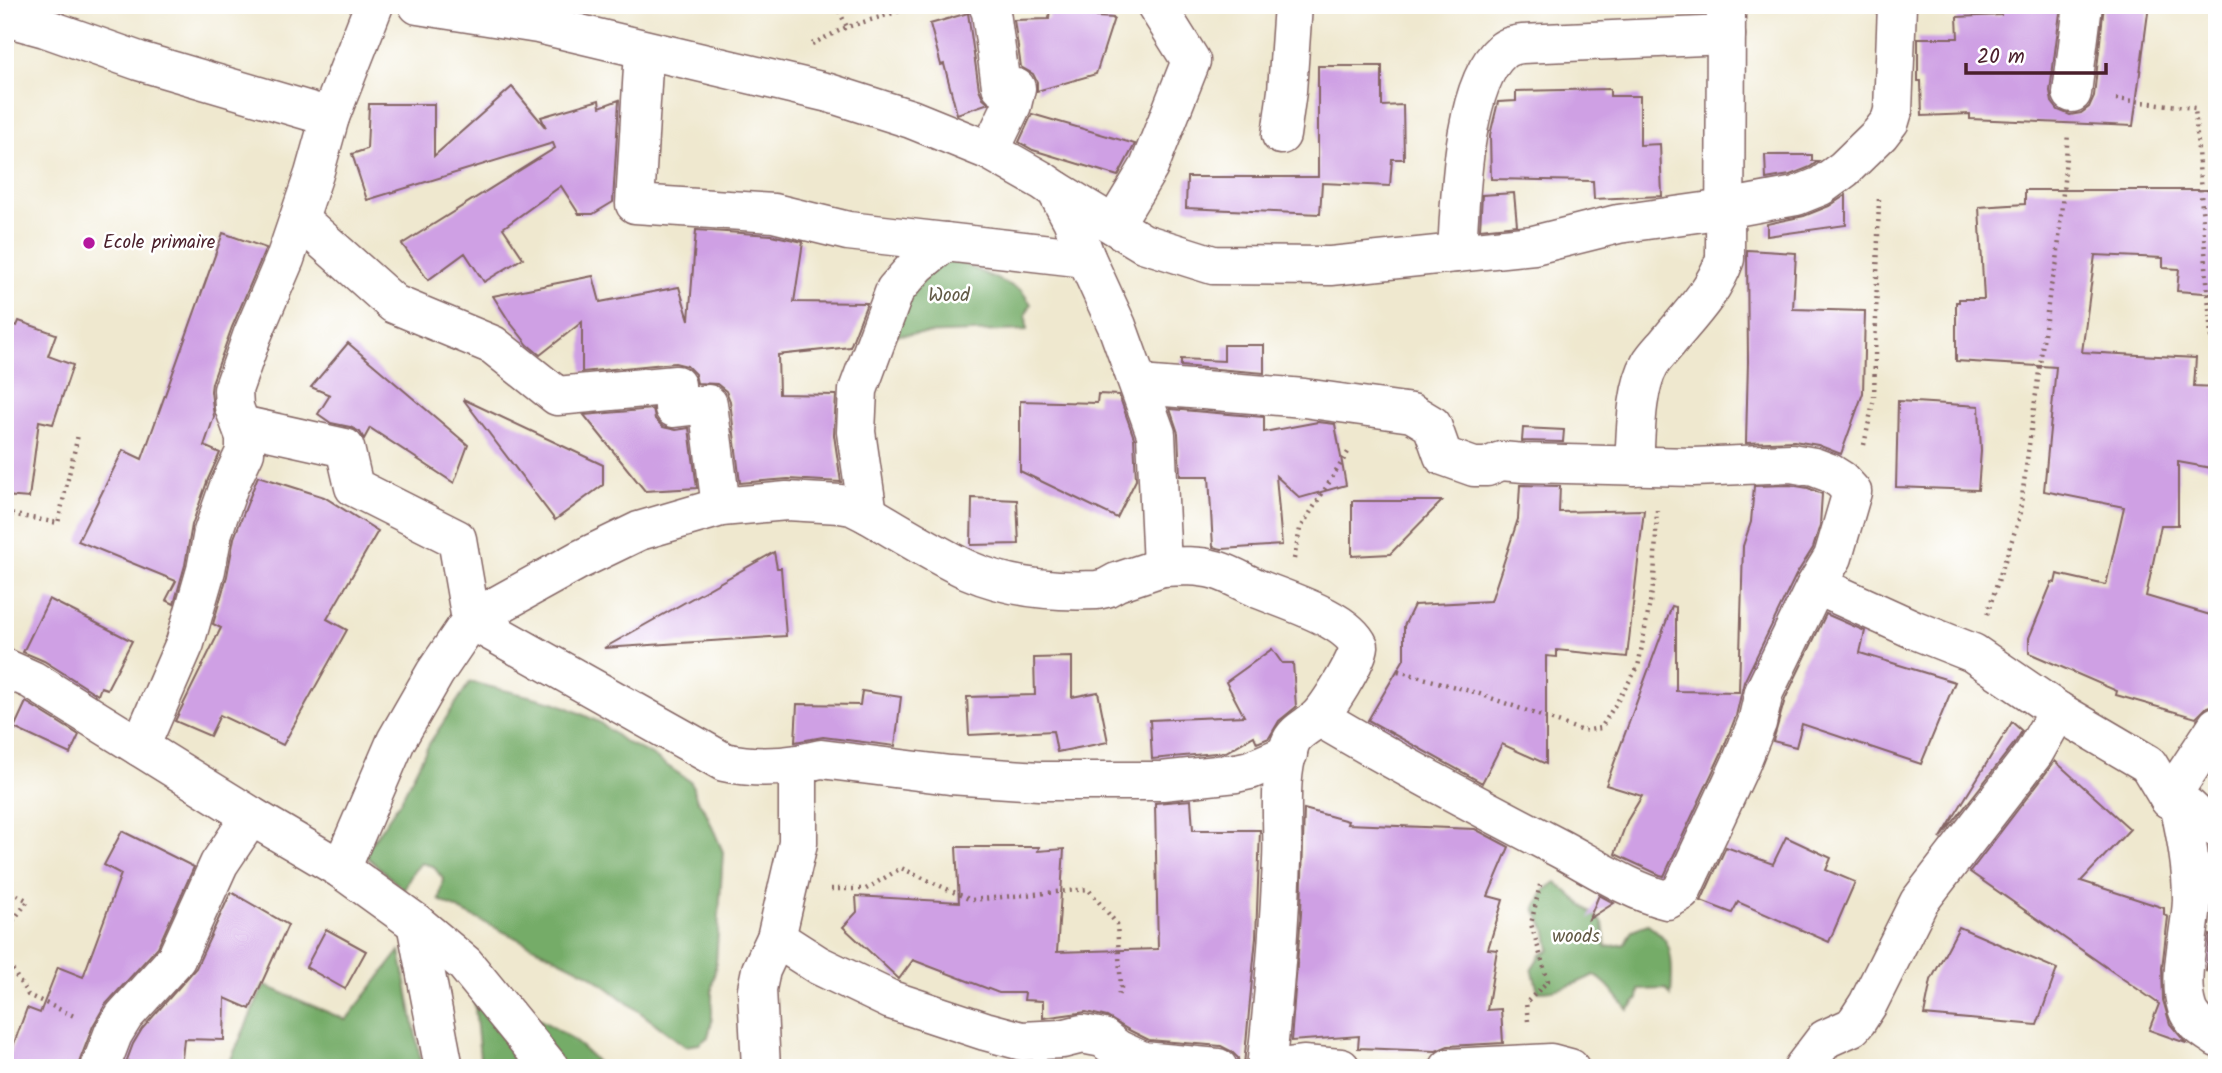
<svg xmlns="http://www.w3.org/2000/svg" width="2222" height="1073" font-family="Kalam,sans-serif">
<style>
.forest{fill:#75ac68;stroke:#60664a;stroke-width:2}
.building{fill:#cfa0e4}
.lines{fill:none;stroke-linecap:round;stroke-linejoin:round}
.street-casing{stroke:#846564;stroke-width:41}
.path{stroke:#846564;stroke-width:4.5;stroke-dasharray:2 5;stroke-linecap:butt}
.street{stroke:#fff;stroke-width:38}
.poi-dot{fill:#b5179e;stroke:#fff;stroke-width:2.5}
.labels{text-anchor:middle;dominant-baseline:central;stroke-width:5;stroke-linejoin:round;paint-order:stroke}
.poi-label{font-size:19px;fill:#4a1f2b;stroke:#fff;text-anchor:start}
.park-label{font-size:19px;fill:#635a46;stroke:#fff}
</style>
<rect width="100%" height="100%" fill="#fff"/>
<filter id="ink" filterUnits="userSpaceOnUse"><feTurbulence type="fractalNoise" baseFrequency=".0143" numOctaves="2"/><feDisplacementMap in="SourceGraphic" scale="14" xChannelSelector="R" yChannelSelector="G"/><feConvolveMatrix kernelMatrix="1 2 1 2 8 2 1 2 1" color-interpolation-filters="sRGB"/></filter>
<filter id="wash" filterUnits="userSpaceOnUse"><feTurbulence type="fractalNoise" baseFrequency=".00686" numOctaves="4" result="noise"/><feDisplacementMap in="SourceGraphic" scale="28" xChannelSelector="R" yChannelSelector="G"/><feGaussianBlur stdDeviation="1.57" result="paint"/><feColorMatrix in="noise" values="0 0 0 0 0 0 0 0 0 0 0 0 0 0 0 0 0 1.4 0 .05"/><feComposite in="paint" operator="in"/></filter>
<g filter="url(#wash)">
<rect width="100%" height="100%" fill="#efe8cf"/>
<g class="forest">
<polygon points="955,260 1021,290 1031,304 1026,314 1027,330 892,335 895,312 934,262"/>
<polygon points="470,682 554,702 571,709 599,722 625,742 650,754 691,782 697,800 705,810 723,852 716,964 712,987 712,1021 708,1037 699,1044 685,1046 589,974 439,900 443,879 433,866 421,863 413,872 404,890 364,854 401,800 429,744"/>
<path d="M1556,882L1603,923L1606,947L1625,944L1632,930L1648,924C1654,929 1661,934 1665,940C1674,952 1672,981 1671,996L1666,989L1639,990L1638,999L1628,1010C1616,997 1609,983 1594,975C1576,984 1560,991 1538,991L1532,968L1540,955L1550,950L1547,932L1535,909L1545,890Z"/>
<polygon points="400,951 422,1068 227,1068 264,985 346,1020"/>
<path d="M473,988C518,1010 569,1027 602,1068H481Z"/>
</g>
<g id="blocks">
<g class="building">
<polygon points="1050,5 1098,5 1097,17 1114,18 1096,74 1037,91 1037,82 1033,74 1021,67 1014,20 1049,19"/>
<polygon points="2002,5 2061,5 2050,91 2052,102 2058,110 2070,115 2081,113 2089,107 2094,96 2104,5 2149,5 2133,126 1970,119 1970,114 1922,116 1921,81 1918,81 1918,38 1958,38 1957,17 2001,15"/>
<polygon points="968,13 979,89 983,98 989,103 957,114 944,64 941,65 930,24"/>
<polygon points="1318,66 1382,66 1382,106 1403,105 1404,159 1392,159 1390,186 1322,183 1320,214 1186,208 1187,177 1318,177"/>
<polygon points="512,87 546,128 541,117 599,100 600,107 619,100 613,202 593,214 579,214 561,186 503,228 523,258 484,282 465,253 428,280 402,244 555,148 553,143 367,200 352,154 367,149 369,104 434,104 434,156"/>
<polygon points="1610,89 1610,96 1640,96 1640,145 1660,144 1662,196 1594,199 1593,181 1491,179 1490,135 1498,102 1516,101 1516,91"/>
<polygon points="1032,114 1135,144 1118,176 1033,150 1019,142"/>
<polygon points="1765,155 1812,155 1812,161 1818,161 1810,167 1790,175 1766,179"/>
<polygon points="2025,190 2217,190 2217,294 2177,291 2179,269 2163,268 2163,258 2095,255 2082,352 2196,358 2194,386 2217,387 2217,469 2178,462 2178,525 2161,525 2146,596 2217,617 2217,704 2207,707 2196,718 2116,695 2117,691 2029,653 2029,638 2052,582 2055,583 2057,574 2106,585 2124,507 2044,491 2056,367 1956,361 1956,302 1959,302 1959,299 1984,299 1979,207 2025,204"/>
<polygon points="1514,193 1517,225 1480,229 1482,195"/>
<polygon points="1846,195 1846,225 1767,236 1767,224 1804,216 1829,206"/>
<polygon points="696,230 771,235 803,242 794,302 867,303 850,347 778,355 779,394 836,395 834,435 841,482 788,479 740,483 730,401 726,391 717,384 697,383 695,374 687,366 675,363 582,372 582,322 540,355 528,345 509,321 493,296 593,276 600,302 679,287 689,320"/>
<polygon points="223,233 266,248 232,327 212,383 211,391 214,417 204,446 220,453 208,479 192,525 185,565 174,604 166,600 176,581 78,541 123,450 142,459"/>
<polygon points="1747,250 1796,253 1793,309 1865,311 1863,393 1841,454 1818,445 1794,441 1746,443 1748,361"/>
<polygon points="19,321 56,334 48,356 73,365 53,424 39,421 29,498 5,496 5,322 17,326"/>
<polygon points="348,343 468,445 454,483 370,428 364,439 360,432 350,427 331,423 318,414 330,395 311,387"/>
<polygon points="1224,345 1264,345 1264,373 1181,366 1181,359 1224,361"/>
<polygon points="1098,394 1119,395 1134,438 1136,480 1117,518 1020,471 1020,401 1097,403"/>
<polygon points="463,399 603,465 603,485 555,520"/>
<polygon points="1898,401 1979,406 1981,451 1978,490 1896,487"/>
<polygon points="653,409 655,419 663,427 676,430 689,428 697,488 645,491 584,415"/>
<polygon points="1170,409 1264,417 1264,432 1318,422 1335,424 1346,485 1300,498 1276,476 1282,545 1222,549 1213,547 1209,476 1180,476 1178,433"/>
<polygon points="1523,428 1564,430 1563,442 1522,441"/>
<polygon points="258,476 324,497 378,531 327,619 347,630 283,745 220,715 210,736 175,721 221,628 213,624 227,576 234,538"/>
<polygon points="1520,485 1560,486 1559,512 1644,510 1627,657 1557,650 1557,657 1546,656 1546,764 1502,744 1482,783 1368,720 1404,659 1404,626 1414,605 1491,601 1518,519"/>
<polygon points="1790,485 1808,488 1822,494 1820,525 1813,548 1796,575 1744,682 1736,716 1721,754 1664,876 1660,875 1615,854 1627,821 1642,796 1606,785 1672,606 1676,607 1676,691 1739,692 1743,546 1751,522 1754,486"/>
<polygon points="972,498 1017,500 1019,544 971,545"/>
<polygon points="1352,501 1442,501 1390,554 1352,556"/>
<polygon points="774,552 777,568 781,568 786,636 604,648"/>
<polygon points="49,599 132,641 107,689 101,687 98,695 44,661 23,652"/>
<polygon points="1826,614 1865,631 1860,653 1955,682 1921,764 1802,724 1796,747 1773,741 1785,699"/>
<polygon points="1272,649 1282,663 1293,663 1296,707 1279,721 1269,738 1257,743 1254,736 1226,752 1152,759 1150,720 1244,716 1226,682"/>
<polygon points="1072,657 1072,697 1098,692 1108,742 1057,752 1053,731 969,735 967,697 1035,695 1034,658"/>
<polygon points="862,691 901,697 895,746 823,737 795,742 797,704 860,705"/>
<polygon points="26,702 79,735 70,754 14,728"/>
<polygon points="2012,722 2022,731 2016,741 1940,839"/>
<polygon points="2055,761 2130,829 2081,881 2164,908 2164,915 2168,917 2162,968 2163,1000 2170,1024 2186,1043 2149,1030 2159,1004 1970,872"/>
<polygon points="1191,800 1193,830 1260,830 1256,937 1244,1065 1239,1065 1238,1058 1231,1051 1221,1046 1149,1040 1129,1030 1107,1017 1086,1012 1043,1018 1043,1001 1024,1000 1025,993 999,993 913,960 899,979 843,927 857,912 856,896 959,902 956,847 1039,847 1038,851 1064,849 1057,952 1158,949 1155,803"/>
<polygon points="1304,809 1348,821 1347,824 1475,829 1509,847 1488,896 1503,900 1488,949 1497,950 1487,1010 1501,1009 1503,1043 1448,1046 1436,1051 1358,1048 1359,1036 1291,1041 1301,914"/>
<polygon points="122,831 194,867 158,947 105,1005 93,1026 80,1060 79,1068 5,1068 27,1008 40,1013 58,967 83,977 121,874 104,865"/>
<polygon points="1786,837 1831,858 1826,870 1855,882 1829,942 1738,902 1732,913 1701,901 1726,847 1773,864"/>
<polygon points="231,892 288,925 250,1009 225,998 224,1040 184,1039 181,1068 124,1068 133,1044 142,1029 196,968"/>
<polygon points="1599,895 1614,903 1589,919"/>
<polygon points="1959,927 2057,969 2037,1025 1924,1015 1931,980"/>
<polygon points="326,929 366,951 345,989 306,967"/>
<polygon points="2210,935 2217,938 2217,948 2206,972"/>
</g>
</g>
</g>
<g filter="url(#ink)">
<use href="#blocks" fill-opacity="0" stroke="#846564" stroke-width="2"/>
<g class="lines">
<defs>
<g id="street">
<path d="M418,5L538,24L829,93L911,119L990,151L1043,181L1056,190L1072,220L1086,258L1117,326L1156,434L1162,567C1180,566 1198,565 1216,570C1230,574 1243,582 1256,588C1284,600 1347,618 1359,646C1358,660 1327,710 1316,719C1307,727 1294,732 1290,744C1277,780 1284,823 1282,861C1279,930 1274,999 1266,1068"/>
<polyline points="988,5 991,12 1001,86 1014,92 1016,88 1012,105 990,151"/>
<polyline points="5,17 45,28 139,61 330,117 374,5"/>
<polyline points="644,50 635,204 774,213 848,231 1086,258"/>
<polyline points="2072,93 2083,5"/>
<polyline points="1281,135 1287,91 1293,5"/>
<polyline points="1056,190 1143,243 1213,265 1331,266 1534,245 1618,224 1725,209 1796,196 1821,186 1844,169 1880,134 1890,121 1893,111 1897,5"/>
<polyline points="299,219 394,304 493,345 557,396 676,385 674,408 708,404 721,507"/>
<polyline points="1114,225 1149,167 1191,61 1156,5"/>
<path d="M1457,253C1460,202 1462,85 1502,51C1508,46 1515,45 1522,44L1726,35"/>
<polyline points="1140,385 1304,398 1412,413 1432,425 1443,456 1474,467 1487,467 1501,461 1524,463 1693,467 1791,463 1814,467 1830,473 1841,480 1852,492 1833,557 1816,585 1915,630 1973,653 2058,711"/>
<path d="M241,425L345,448L354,487L457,539L471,620L724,762C750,768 772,768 798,764V843L776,938L761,970L757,989L761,1068"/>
<path d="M1634,466C1636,436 1635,390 1650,364C1654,357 1661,350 1667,343C1689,316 1713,293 1725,259L1726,5"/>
<polyline points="868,514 856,432 858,390 895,290 918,264 945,242"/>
<polyline points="5,668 32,680 251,816 341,869 416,923 465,964 550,1068"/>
<path d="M1319,717C1396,763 1476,805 1555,846C1590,864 1629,891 1667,900L1681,892L1741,763L1757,723L1764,692L1816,585"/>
<polyline points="140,747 185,643 206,570 213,532 229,486 245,452 245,437 234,407 233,390 252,336 285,259 314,174 330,117"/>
<polyline points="798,764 821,759 950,775 1039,781 1162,781 1236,773 1250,770 1288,754"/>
<polyline points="2169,799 2217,726"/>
<path d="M2217,820L2207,825L2188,807L2179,804C2186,836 2192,867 2192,900C2191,932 2177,977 2187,1008C2191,1022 2205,1030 2217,1038"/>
<path d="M341,869L396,741L435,673L471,620L579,560L639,531L721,507L787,501L840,504L852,506L868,514C901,533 934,554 968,570C1007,587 1054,592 1097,590L1106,588L1117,582L1162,567"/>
<polyline points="416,923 444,1068"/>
<polyline points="776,938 818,965 891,1000 985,1031 1022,1041 1062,1039 1082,1034 1103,1038 1117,1049 1143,1061 1218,1068"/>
<polyline points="100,1068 113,1034 124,1016 176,959 219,864 251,816"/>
<polyline points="1280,1068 1303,1065 1341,1068"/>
<polyline points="1449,1068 1551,1063 1570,1068"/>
<polyline points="1803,1068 1825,1039 1852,1027 1857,1021 1868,1004 1919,902 2034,753 2058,711 2148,764 2169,799 2179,804"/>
</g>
</defs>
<use href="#street" class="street-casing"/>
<g class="path">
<polyline points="836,5 847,27"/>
<polyline points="812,44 847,27 920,5"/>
<polyline points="2116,99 2195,108 2211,337 2217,338"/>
<polyline points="1864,445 1874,398 1879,196"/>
<polyline points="5,513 58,523 78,435"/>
<polyline points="1294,559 1300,529 1350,449"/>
<polyline points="1987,614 2019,519 2050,290 2057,262 2068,134"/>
<polyline points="1398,671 1477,693 1583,731 1601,728 1638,667 1654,581 1657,510"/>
<polyline points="5,888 28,901 5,931"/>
<polyline points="831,889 866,889 901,868 971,900 1088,889 1117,924 1121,988 1117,998"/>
<polyline points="5,958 28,995 74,1016"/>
<polyline points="1528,1021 1526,1003 1548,981 1531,924 1540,885"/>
</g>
<use href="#street" class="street"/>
</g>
</g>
<circle class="poi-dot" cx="89" cy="243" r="7"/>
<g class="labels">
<g class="poi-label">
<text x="103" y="243">Ecole primaire</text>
</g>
<g class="park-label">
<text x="949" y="296">Wood</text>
<text x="1576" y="937">woods</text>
</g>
</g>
<rect width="2222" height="1073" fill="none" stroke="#fff" stroke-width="28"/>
<path d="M1966 63v10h140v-10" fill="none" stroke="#4a1f2b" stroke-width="3.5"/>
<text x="1977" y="63" font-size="21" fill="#4a1f2b" stroke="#ffffff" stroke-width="5" paint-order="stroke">20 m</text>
</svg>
